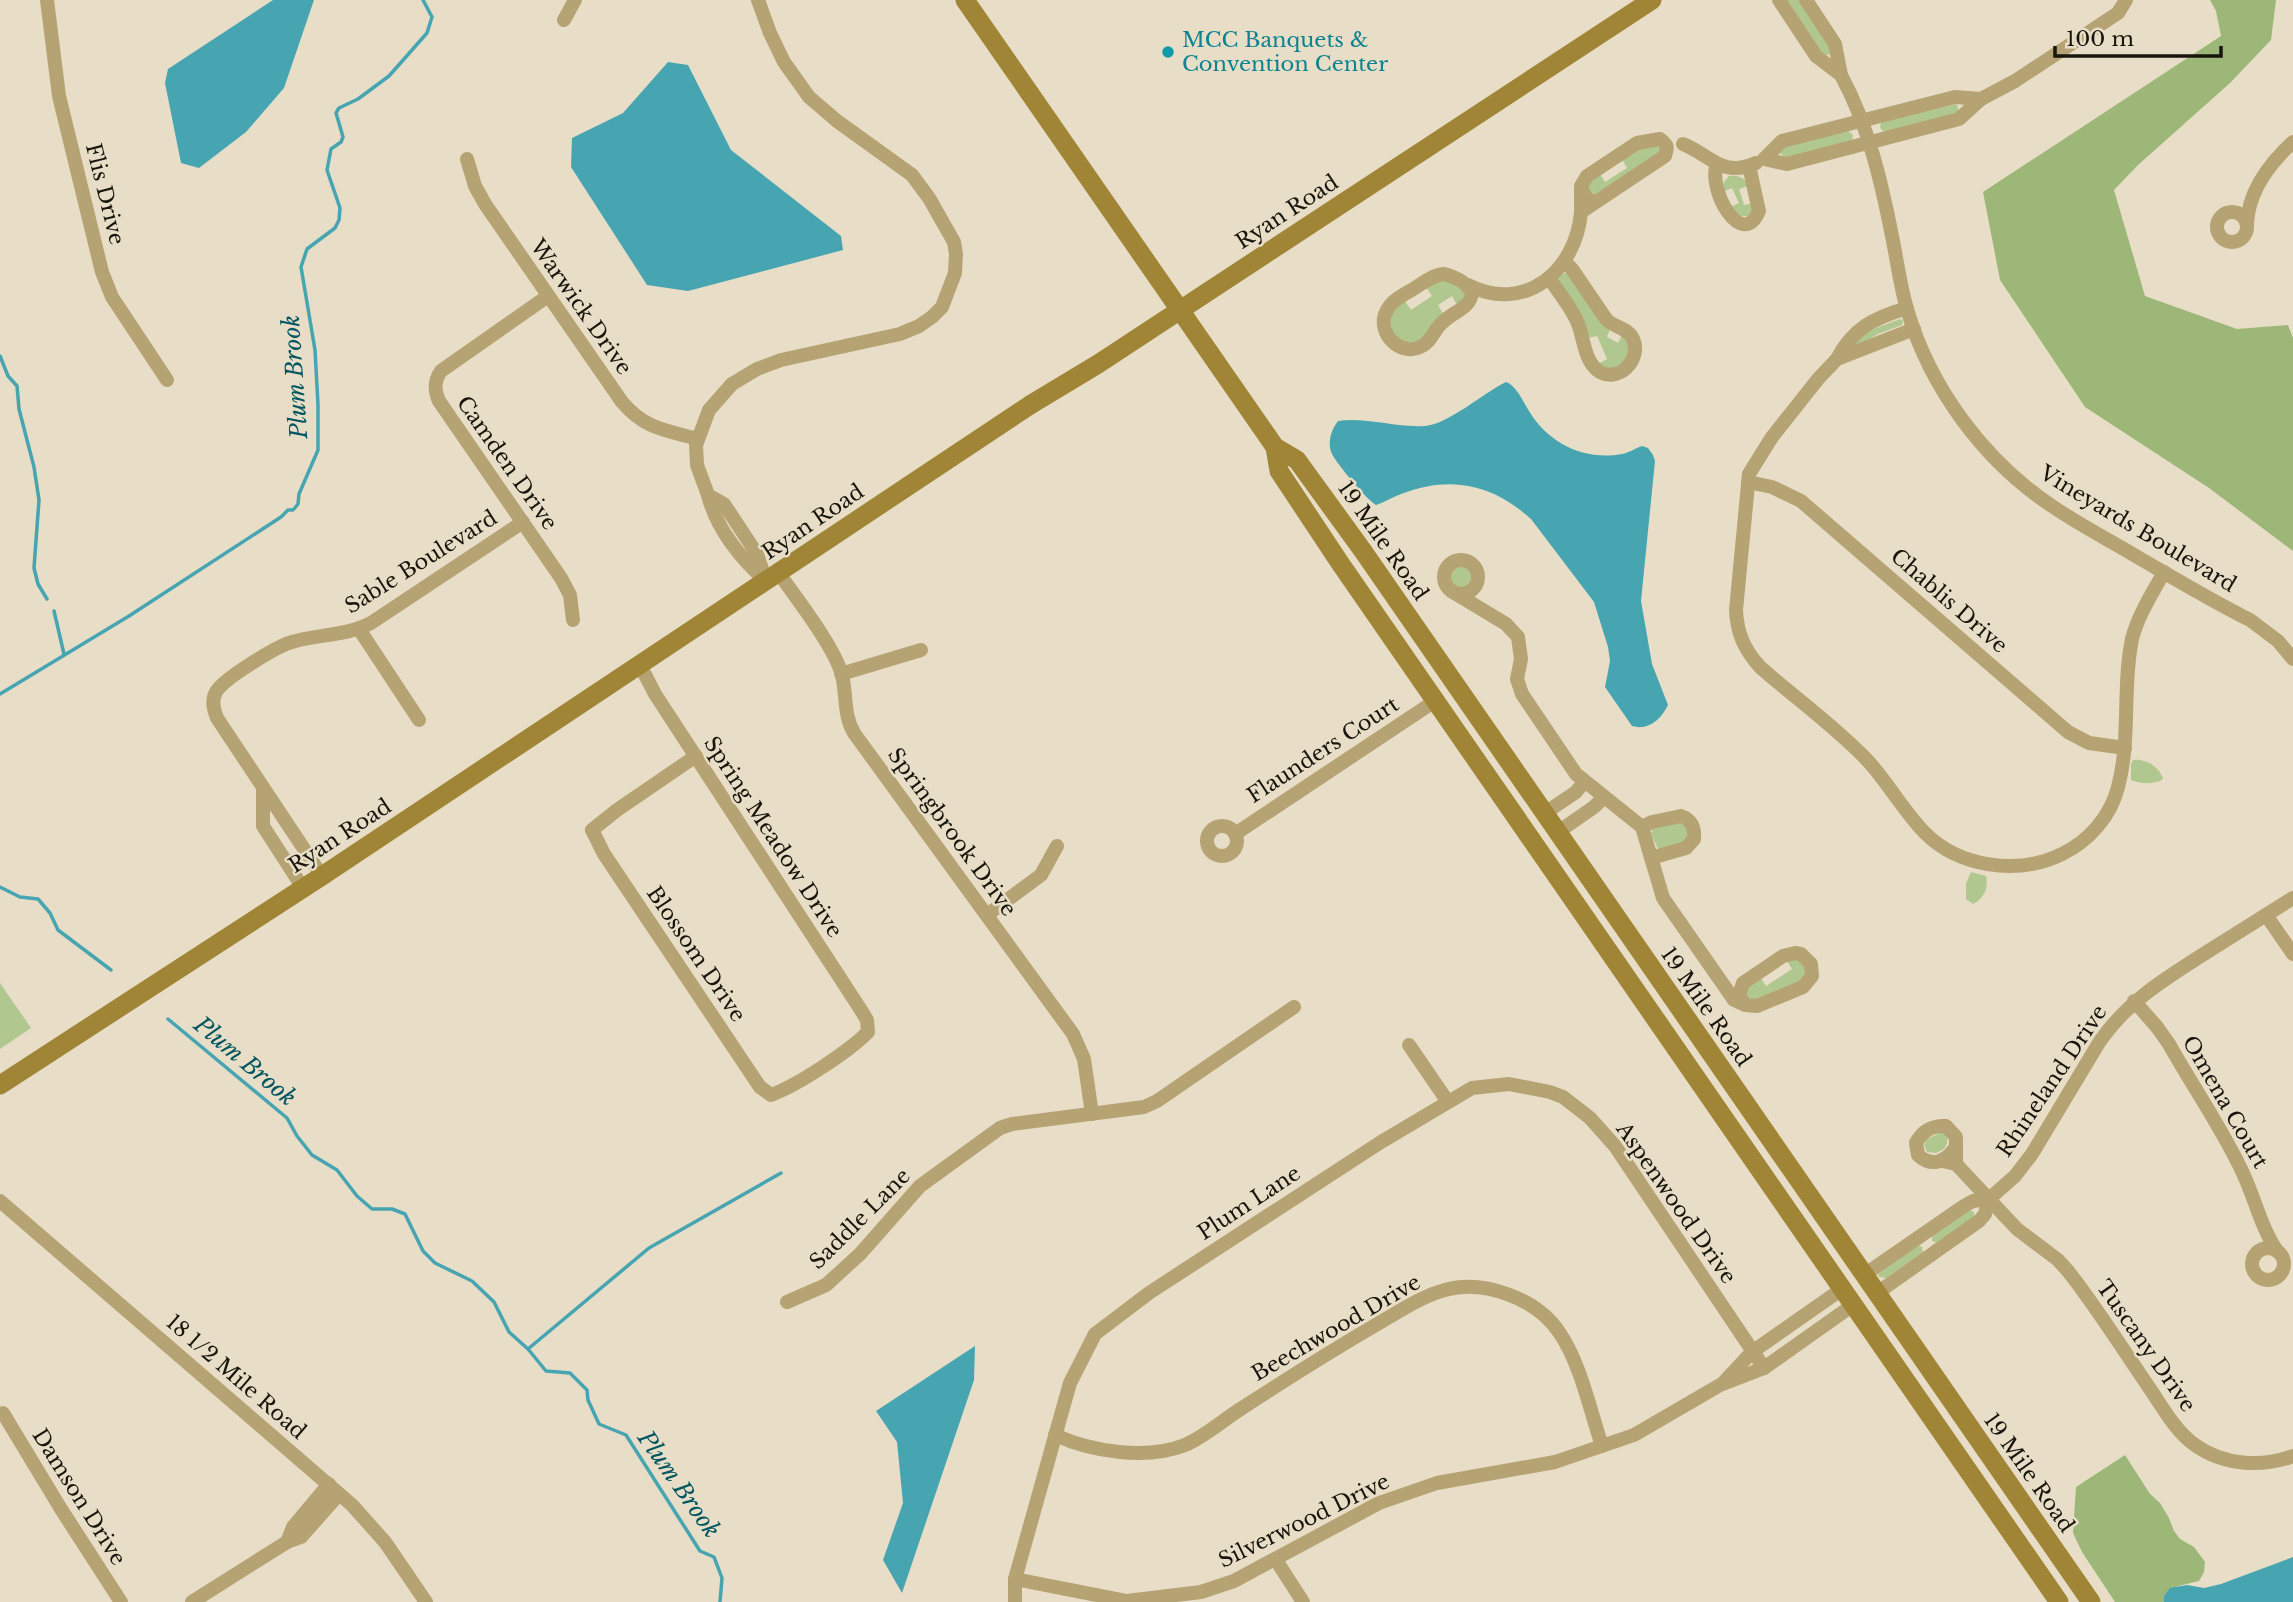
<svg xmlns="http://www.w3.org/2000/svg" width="2293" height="1602" font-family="'Libre Baskerville',serif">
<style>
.green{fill:#b0c790}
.forest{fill:#9db778}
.water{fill:#47a5b2}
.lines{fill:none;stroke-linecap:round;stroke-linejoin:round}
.stream{stroke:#47a5b2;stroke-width:3.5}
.minor{stroke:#b5a373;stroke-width:14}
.secondary{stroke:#a08536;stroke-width:19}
.culture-dot{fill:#0f9aa8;stroke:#e8dec7;stroke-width:2.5}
.labels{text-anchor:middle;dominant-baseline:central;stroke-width:5;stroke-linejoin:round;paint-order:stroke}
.culture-label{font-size:21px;fill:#0d838f;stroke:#e8dec7;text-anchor:start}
.street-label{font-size:21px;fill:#18150c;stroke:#e8dec7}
.water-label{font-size:23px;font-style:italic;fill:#005660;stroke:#e8dec7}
</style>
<rect width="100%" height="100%" fill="#e8dec7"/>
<g class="green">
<polygon points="1787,0 1799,0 1831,49 1829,55 1822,54"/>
<polygon points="1957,104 1959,112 1884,132 1880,128 1881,122"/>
<polygon points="1847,130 1853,135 1852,141 1786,159 1780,153 1783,146"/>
<polygon points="1660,146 1661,152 1596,194 1588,191 1588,181 1600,174 1605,182 1627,168 1622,159 1638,149"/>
<path d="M1729,176C1738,175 1745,177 1748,186L1739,189L1744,205L1753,203L1754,209L1749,216H1740L1731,207L1739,203L1732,188L1723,192L1724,182Z"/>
<polygon points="1565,273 1569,275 1610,329 1607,337 1618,343 1622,335 1627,339 1630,353 1624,363 1611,369 1598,364 1607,359 1597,336 1588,338 1559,281 1558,277"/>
<path d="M1443,280C1452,283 1464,285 1465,297L1457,305L1452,296L1438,305L1443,314L1420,341L1406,343L1393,334C1389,315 1390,314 1405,301L1411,310L1432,296L1426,287Z"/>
<polygon points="1900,319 1903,321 1902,325 1878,334 1856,347 1853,344 1871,330"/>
<circle cx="1460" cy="577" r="11"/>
<path d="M2133,760C2145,758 2160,767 2163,779C2155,785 2140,784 2131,780V764Z"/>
<polygon points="1678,820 1687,825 1688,841 1658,849 1651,834 1653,829"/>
<path d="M1971,872L1986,876C1989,887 1984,899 1973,904L1966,899V884Z"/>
<polygon points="1793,958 1802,962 1806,970 1802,981 1755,1001 1746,997 1747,988 1761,978 1766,986 1792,969 1787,961"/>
<polygon points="0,983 31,1028 0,1049"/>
<path d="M1942,1132C1949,1137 1949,1142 1944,1149L1936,1153L1927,1152L1924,1145L1927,1139Z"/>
<polygon points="1969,1210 1974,1212 1974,1217 1937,1243 1932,1241 1932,1235"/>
<polygon points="1918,1245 1922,1247 1923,1252 1886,1278 1879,1277 1878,1274"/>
</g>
<g class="forest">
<polygon points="2210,0 2276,0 2271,40 2230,83 2138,165 2114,190 2145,296 2237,329 2288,325 2293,338 2293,551 2209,488 2085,407 2000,280 1983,192 2221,36 2216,11"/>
<polygon points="2125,1455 2150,1494 2160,1503 2169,1518 2174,1531 2180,1539 2194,1547 2205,1562 2204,1572 2199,1581 2178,1586 2164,1596 2164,1602 2115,1602 2082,1552 2073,1533 2076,1487"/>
</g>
<g class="water">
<polygon points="273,0 314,0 284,88 246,132 199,168 181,163 165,83 168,69"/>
<polygon points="668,62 688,65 731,150 841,236 843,250 688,291 647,285 571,167 572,138 623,113"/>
<path d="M1506,382C1517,386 1523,402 1529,411C1548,443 1584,461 1622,454C1629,453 1635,448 1642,446L1648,448L1653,455L1655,461L1641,601L1652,664L1668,705C1661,719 1649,731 1632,726L1605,687L1610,661L1608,647L1594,602L1531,519C1492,484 1451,475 1401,494C1393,497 1385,502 1376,505C1366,499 1337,464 1332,454C1327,443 1331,430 1338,421C1367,417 1396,428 1425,426C1449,424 1483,393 1506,382Z"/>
<polygon points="975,1346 974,1380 902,1593 883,1560 903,1503 897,1442 876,1411"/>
<polygon points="2293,1557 2293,1602 2164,1602 2164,1596 2170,1588 2187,1585 2204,1588 2221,1584"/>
</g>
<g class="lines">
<g class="stream">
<polyline points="0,356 8,376 17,386 19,409 34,467 39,500 34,568 38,584 47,599"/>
<polyline points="54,611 64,654"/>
<polyline points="0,694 129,616 281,517 288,510 293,510 298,504 299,494 318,450 318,405 315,350 301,267 307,249 335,228 339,220 340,208 327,170 331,149 341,142 343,137 336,113 339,108 358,99 389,76 427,33 432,17 423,0"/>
<polyline points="0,887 20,897 38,899 50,913 58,930 111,970"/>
<polyline points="168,1019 287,1118 297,1136 312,1155 337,1170 357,1196 372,1209 392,1209 405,1214 423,1251 435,1263 472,1281 494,1302 509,1332 528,1349 546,1371 570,1373 587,1390 588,1400 599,1424 626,1435 700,1551 714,1557 722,1578 720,1602"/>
<polyline points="528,1349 649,1248 781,1173"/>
</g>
<g class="minor">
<polyline points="47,0 59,96 102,272 112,297 167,380"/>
<polyline points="1779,0 1816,56 1841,75 1835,44 1806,0"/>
<polyline points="564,20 575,0"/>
<path d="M1841,75C1868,125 1881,180 1892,236C1897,260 1900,285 1907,309C1930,388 1984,461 2052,506C2078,524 2107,539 2134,555C2172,577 2210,600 2250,620L2278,641L2293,659"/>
<polygon points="1955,97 1981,99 1959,119 1787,164 1764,159 1782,141"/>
<polyline points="1981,99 2015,81 2118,13 2126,0"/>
<path d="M1683,144C1712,156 1722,178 1756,163"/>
<path d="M467,159L475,186L485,204L622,402C645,429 665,430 698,439"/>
<path d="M1717,164C1707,190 1742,251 1759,211L1749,166"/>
<path d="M1581,186V212L1665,156C1668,147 1668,145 1660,139L1637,143L1587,176L1581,186C1584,196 1586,199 1596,202"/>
<circle cx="2232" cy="227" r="15"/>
<path d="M2247,223C2249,190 2270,163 2293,142"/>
<path d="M1444,274C1455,277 1467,282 1472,293C1470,309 1454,311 1443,322C1434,329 1432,341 1422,346C1401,358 1376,333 1386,312C1391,300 1405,294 1415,288C1424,282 1433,275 1444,274Z"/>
<path d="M1549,278C1558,291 1569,305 1576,319C1584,335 1583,358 1597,370C1618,386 1644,358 1632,337C1626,327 1613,327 1606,319L1572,269L1565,262"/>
<path d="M1468,285C1525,314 1576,271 1581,212"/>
<path d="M548,296L441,371C434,381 434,390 439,401L561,578L570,595L573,620"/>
<path d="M1907,308C1874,318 1853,328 1837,359L1914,329"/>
<path d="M1837,359L1818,379L1772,437L1749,474L1736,610C1737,633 1744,649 1760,667C1794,697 1837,728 1868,761C1888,783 1903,810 1924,832C1958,867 2018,876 2062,854C2089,841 2111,816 2118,787C2131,739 2122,687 2132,639C2138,615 2152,594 2164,572"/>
<polyline points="1748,482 1772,487 1801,501 2068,732 2089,743 2125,748"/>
<polyline points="708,495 697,465 696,445 709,410 732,384 757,369 781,360 900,334 919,326 932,317 942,307 955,273 956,254 954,242 929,198 912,175 837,121 809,97 784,62 770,33 758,0"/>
<path d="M708,495L724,504L757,554L766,581C741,559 716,528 708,495Z"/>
<circle cx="1461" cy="577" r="17"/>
<path d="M778,572C796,598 834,646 842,675C847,695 843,714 854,733L1073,1034L1084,1059L1092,1114"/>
<polyline points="1453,592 1506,624 1518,637 1521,659 1517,679 1522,694 1576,774 1642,827 1663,898 1734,1000 1745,1005 1757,1006 1803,987 1812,976 1811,964 1801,954 1795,953 1783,956 1743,983 1739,995 1745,1005"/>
<polyline points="359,629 419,720"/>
<path d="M640,665L655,694L859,1007L867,1020L868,1032C848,1052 798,1085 771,1095L760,1087L604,854L592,830L617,810L696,756"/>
<polyline points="841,674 921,650"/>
<polyline points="263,788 263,826 303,888"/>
<polyline points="1545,813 1576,792 1584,782"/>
<circle cx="1222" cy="841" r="15"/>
<path d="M1642,827L1652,822L1681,816C1692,820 1695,828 1694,839L1686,848L1651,858"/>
<polyline points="1558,832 1594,807 1604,797"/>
<polyline points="1235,834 1435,701"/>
<path d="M322,876L217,718C214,710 211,701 216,692C223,679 277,646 292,642C319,634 346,636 371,623L523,522"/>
<polyline points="987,915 1041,875 1057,846"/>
<polyline points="2266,915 2293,954"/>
<path d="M2134,1001L2157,1027L2169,1044C2192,1085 2219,1124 2240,1167C2254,1194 2260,1226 2277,1251"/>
<polyline points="1409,1045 1448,1102"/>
<path d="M1955,1148C1945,1163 1931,1167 1918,1155L1916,1143C1922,1131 1933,1125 1946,1126L1956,1137V1164"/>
<path d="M1942,1161L1956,1164L2017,1229L2058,1260L2068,1271C2097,1308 2122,1348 2148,1386C2162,1406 2175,1431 2195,1445C2223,1465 2261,1468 2293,1456"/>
<polyline points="0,1201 352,1505 385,1542 426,1602"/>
<circle cx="2268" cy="1264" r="16"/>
<polyline points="1864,1275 1964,1206 1973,1201 1989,1199"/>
<path d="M1877,1293L1979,1221L1985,1214L1989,1199L2015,1176L2032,1154L2100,1041C2130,999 2165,979 2207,952C2236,934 2264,916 2293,898"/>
<polyline points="787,1302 826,1285 860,1254 920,1186 1000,1128 1012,1124 1144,1107 1157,1101 1294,1007"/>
<polyline points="1724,1382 1752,1352 1842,1289"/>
<polyline points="3,1413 61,1509 121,1602"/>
<path d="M1055,1435C1092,1452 1147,1460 1185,1445C1204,1437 1222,1421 1239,1410C1285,1380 1331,1351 1379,1323C1400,1311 1422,1296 1445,1290C1484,1279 1537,1299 1559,1332C1580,1362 1590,1410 1602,1446"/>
<polyline points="329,1484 293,1527 287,1542 301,1537 339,1494"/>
<polyline points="1276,1560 1303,1602"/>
<polyline points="1015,1579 1127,1601 1201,1592 1234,1581 1379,1503 1437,1483 1555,1462 1634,1435 1720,1385 1764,1368 1853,1305"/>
<polyline points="192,1602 287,1542"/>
<polyline points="1015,1602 1015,1579 1070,1383 1095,1334 1149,1293 1381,1142 1472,1088 1509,1084 1550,1092 1563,1097 1590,1118 1615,1146 1764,1368"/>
</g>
<g class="secondary">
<polyline points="965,0 1275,447 1297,460 1363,551 2091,1602"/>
<polyline points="1275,447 1279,471 1340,563 2059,1602"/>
<polyline points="0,1085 322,876 1030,405 1098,364 1652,0"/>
</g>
</g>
<circle class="culture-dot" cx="1168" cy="52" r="7"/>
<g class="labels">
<g class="culture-label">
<text x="1182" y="40">MCC Banquets &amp;<tspan x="1182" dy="24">Convention Center</tspan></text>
</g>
<g class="street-label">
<text transform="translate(105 194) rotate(76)">Flis Drive</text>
<text transform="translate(1287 212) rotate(-33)">Ryan Road</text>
<text transform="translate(581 307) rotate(55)">Warwick Drive</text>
<text transform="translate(507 463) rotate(55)">Camden Drive</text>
<text transform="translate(813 522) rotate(-34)">Ryan Road</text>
<text transform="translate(2138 529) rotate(31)">Vineyards Boulevard</text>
<text transform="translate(1383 541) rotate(55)">19 Mile Road</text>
<text transform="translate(421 562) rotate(-32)">Sable Boulevard</text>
<text transform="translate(1949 601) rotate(41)">Chablis Drive</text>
<text transform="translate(1323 750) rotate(-33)">Flaunders Court</text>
<text transform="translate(952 832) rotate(54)">Springbrook Drive</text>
<text transform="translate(340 836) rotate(-33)">Ryan Road</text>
<text transform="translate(773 837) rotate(57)">Spring Meadow Drive</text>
<text transform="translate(696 954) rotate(56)">Blossom Drive</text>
<text transform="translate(1706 1007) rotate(55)">19 Mile Road</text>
<text transform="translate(2052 1081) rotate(-56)">Rhineland Drive</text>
<text transform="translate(2225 1102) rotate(60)">Omena Court</text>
<text transform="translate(1249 1203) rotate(-33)">Plum Lane</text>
<text transform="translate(1676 1203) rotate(55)">Aspenwood Drive</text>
<text transform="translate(860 1219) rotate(-45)">Saddle Lane</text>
<text transform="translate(1336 1328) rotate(-30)">Beechwood Drive</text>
<text transform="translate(2146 1346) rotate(55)">Tuscany Drive</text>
<text transform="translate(236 1377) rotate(41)">18 1/2 Mile Road</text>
<text transform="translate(2029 1473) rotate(55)">19 Mile Road</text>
<text transform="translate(79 1497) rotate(58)">Damson Drive</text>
<text transform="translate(1304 1521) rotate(-26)">Silverwood Drive</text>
</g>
<g class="water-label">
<text transform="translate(295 377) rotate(-94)">Plum Brook</text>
<text transform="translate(245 1061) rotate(40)">Plum Brook</text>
<text transform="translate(679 1484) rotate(55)">Plum Brook</text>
</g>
</g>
<path d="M2055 46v10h166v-10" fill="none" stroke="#18150c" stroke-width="3.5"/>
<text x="2066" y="46" font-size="21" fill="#18150c" stroke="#e8dec7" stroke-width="5" paint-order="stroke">100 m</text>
</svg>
